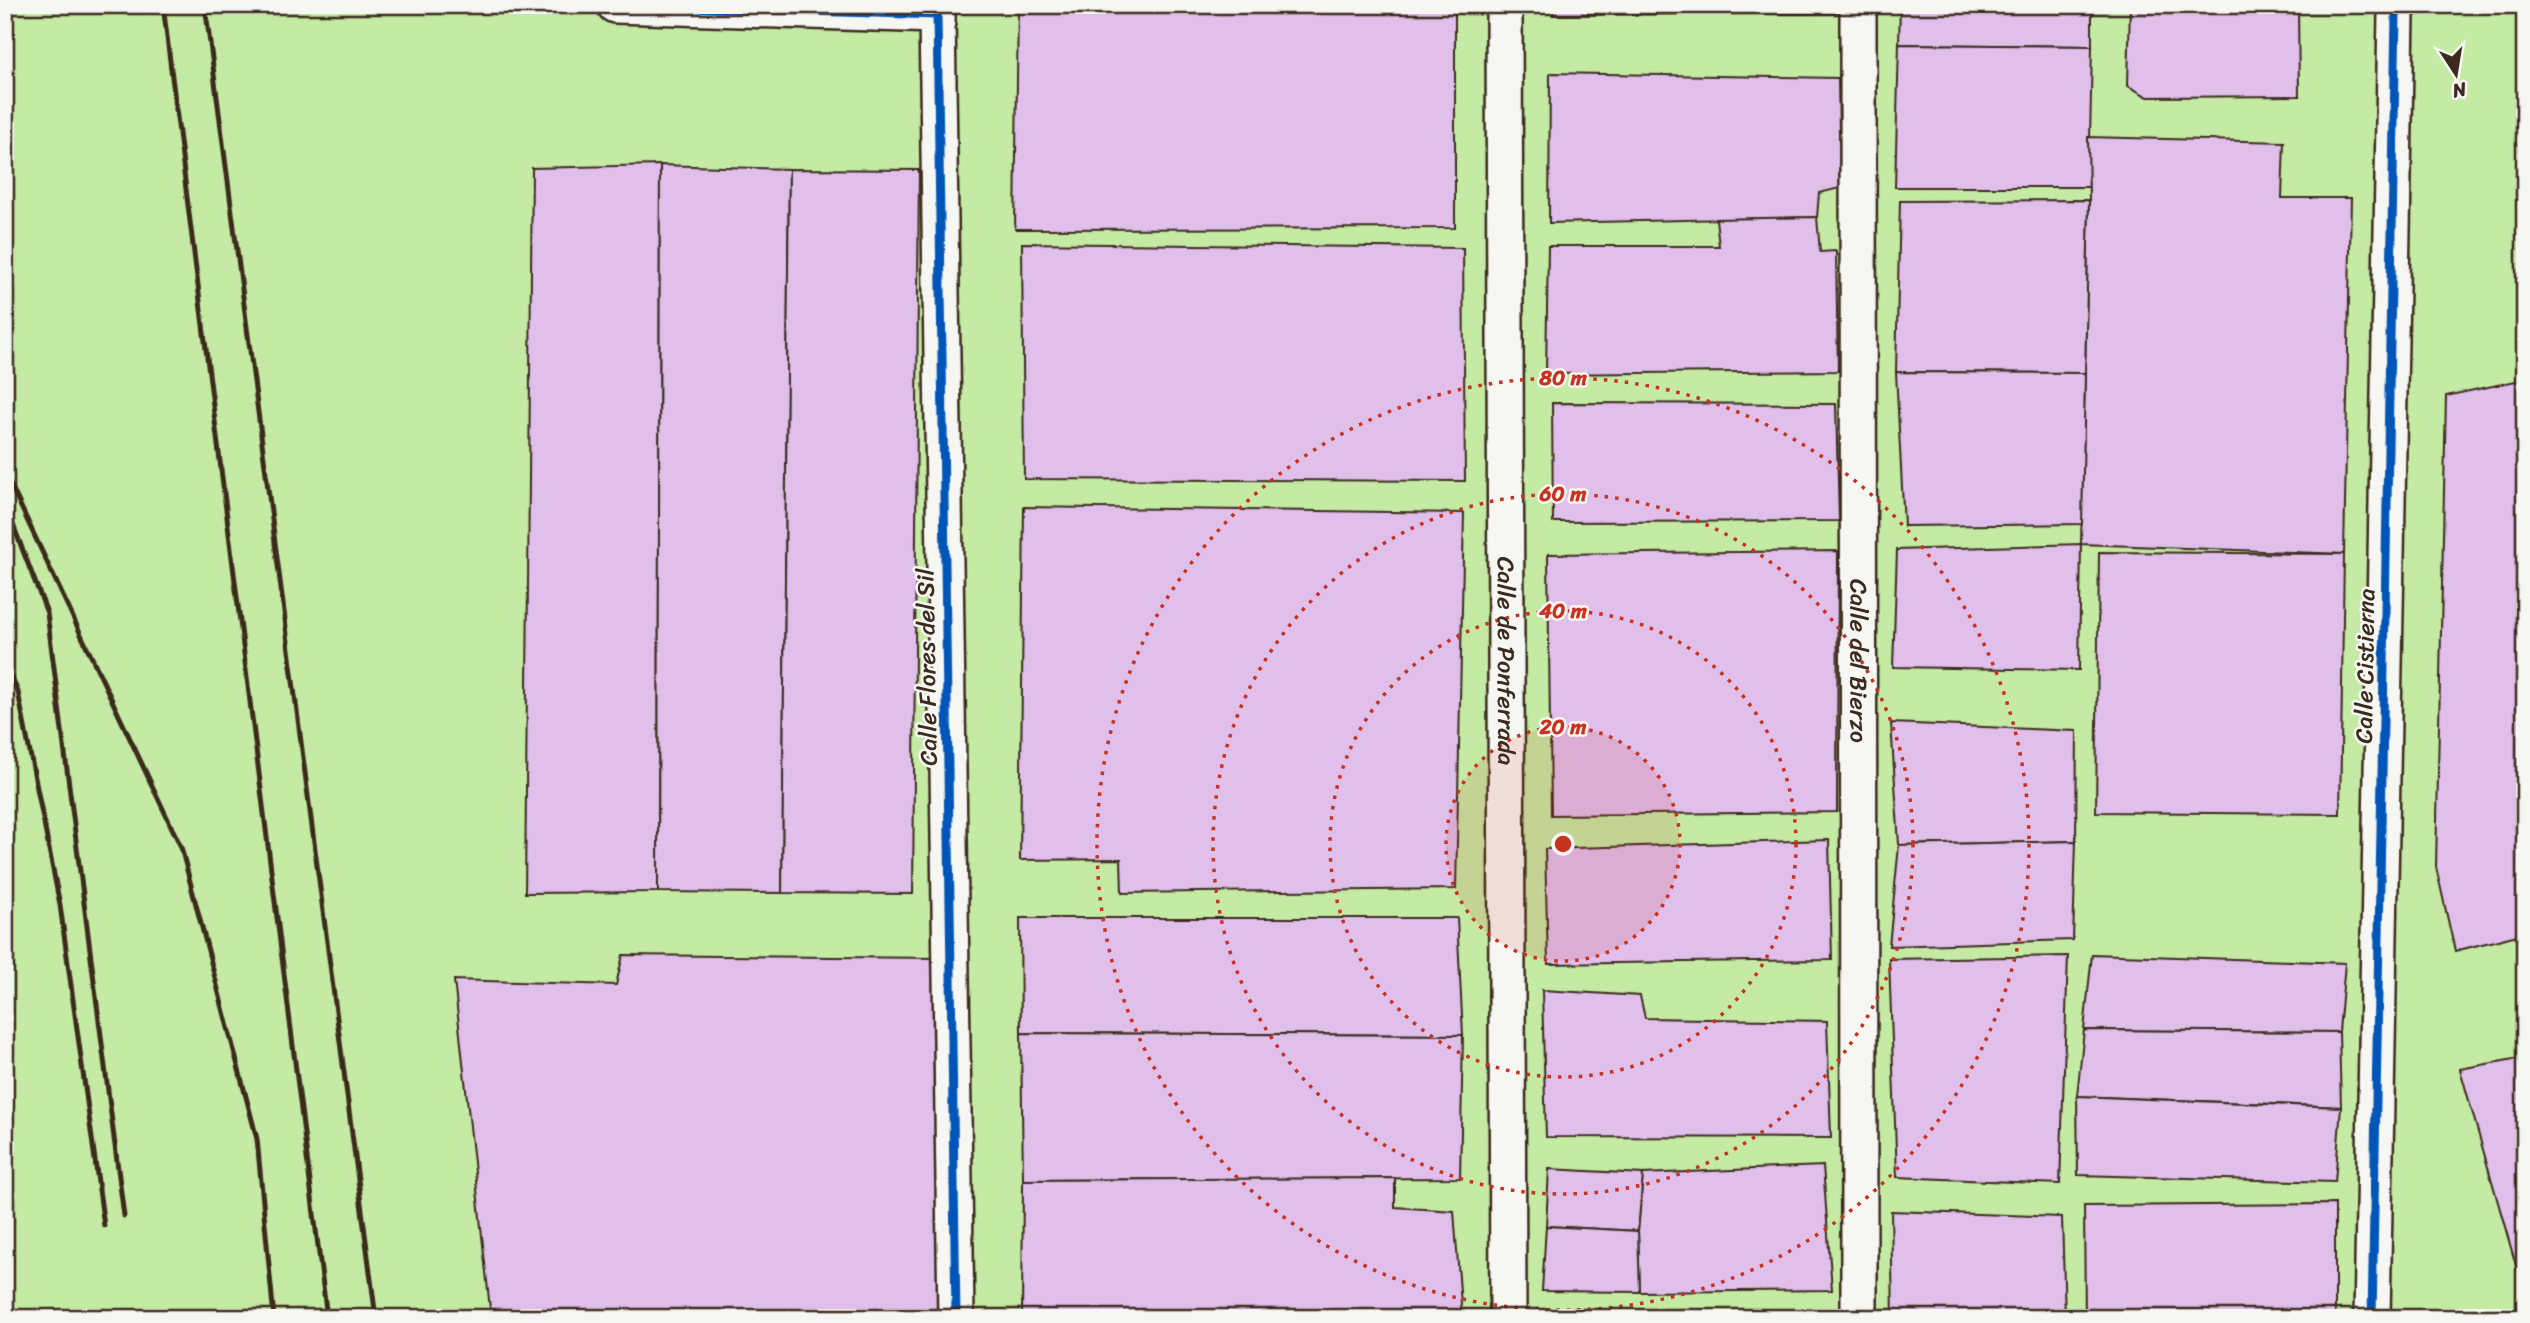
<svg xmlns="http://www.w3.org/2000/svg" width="2530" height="1323" font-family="Sriracha,sans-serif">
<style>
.green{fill:#c4eaa4;stroke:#808a61;stroke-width:2}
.building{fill:#e0bfeb;stroke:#3b2a1e;stroke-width:2}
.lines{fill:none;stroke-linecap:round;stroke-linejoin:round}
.minor-casing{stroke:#3b2a1e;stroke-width:40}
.minor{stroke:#f6f6f2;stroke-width:35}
.rail{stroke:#3b2a1e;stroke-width:5}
.cycleway-casing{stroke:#f6f6f2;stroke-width:13}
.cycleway{stroke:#0057b8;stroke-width:9}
.ring{fill:none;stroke:#c8321e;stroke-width:3.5;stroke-dasharray:3.5 7}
.labels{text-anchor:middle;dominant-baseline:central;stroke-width:5;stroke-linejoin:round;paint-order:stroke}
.street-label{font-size:24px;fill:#3b2a1e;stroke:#f6f6f2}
.centre{fill:#c8321e;stroke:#f6f6f2;stroke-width:3.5}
.ring-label{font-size:21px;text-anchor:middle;font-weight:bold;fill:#c8321e;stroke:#f6f6f2;stroke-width:5;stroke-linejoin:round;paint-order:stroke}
</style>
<rect width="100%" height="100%" fill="#efe6f0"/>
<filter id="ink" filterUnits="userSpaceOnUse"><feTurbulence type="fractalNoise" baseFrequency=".0143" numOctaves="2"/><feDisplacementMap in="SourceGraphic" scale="14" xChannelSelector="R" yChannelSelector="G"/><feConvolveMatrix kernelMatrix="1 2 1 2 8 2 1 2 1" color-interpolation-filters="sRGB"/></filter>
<g filter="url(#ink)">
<rect class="green" x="5" y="5" width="2520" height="1313"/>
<g class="building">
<polygon points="1018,5 1455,5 1455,228 1015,229"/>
<polygon points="1553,5 1842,5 1842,13 1553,15"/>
<polygon points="1900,5 2092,5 2092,46 1899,44"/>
<polygon points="2130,5 2298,5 2299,96 2148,97 2128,86"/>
<polygon points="1899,44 2092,46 2089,187 1895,187"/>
<polygon points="1550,73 1838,78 1840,188 1819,193 1817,217 1549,223"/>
<polygon points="2088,137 2284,142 2282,198 2351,198 2344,554 2081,544 2089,200"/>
<polygon points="660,165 658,892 525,893 532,168"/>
<polygon points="660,165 789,169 782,893 658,892"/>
<polygon points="789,169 919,170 913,894 782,893"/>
<polygon points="2089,200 2085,373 1896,372 1900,201"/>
<polygon points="1817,217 1820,252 1836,251 1838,371 1546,374 1548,246 1719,246 1716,219"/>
<polygon points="1022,243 1463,248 1465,481 1024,479"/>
<polygon points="1896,372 2085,373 2082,524 1904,526"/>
<polygon points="2525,379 2525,933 2455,951 2436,867 2446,396"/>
<polygon points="1552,403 1836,404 1839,521 1553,522"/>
<polygon points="1024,507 1464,513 1456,889 1122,893 1121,859 1020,860"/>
<polygon points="2081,544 2079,670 1893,667 1897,550"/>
<polygon points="1838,551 1837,812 1551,815 1548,554"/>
<polygon points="2099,552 2344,554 2340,814 2096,812"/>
<polygon points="1891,723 2077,731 2076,841 1899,845"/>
<polygon points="1829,840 1832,960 1548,964 1545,849"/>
<polygon points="2076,841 2073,940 1889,946 1899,845"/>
<polygon points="1020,918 1457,918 1463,1035 1021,1033"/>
<polygon points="2092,954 2345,963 2339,1032 2084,1030"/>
<polygon points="623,955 938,958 939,1318 491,1318 454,980 616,985"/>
<polygon points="2068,956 2060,1184 1897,1177 1889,959"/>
<polygon points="1542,990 1640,996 1645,1018 1827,1021 1831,1138 1546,1137"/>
<polygon points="2084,1030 2339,1032 2341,1107 2077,1096"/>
<polygon points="1021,1033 1463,1035 1460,1178 1023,1180"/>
<polygon points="2525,1057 2525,1297 2460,1069"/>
<polygon points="2077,1096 2341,1107 2335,1182 2078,1175"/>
<polygon points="1823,1166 1832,1290 1640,1292 1638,1231 1643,1174"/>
<polygon points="1549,1169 1643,1174 1638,1231 1546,1226"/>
<polygon points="1395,1178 1395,1207 1454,1211 1462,1318 1022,1318 1023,1180"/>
<polygon points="2335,1204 2335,1318 2085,1318 2084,1206"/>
<polygon points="1891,1211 2062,1217 2065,1318 1893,1318"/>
<polygon points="1546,1226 1638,1231 1640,1292 1542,1291"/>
</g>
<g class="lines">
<defs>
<g id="minor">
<polyline points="615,5 937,15 956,1318"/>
<path id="s1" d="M1504,5L1508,1318"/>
<path id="s2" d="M1858,5L1859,1318"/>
<polyline points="2372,1318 2396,14 2399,5"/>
</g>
</defs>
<use href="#minor" class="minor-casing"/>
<use href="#minor" class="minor"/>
<g class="rail">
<polyline points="163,5 327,1318"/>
<polyline points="205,5 376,1318"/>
<polyline points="5,473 181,847 257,1139 274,1318"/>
<polyline points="5,504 47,613 124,1216"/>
<polyline points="5,661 18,692 60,905 104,1226"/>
</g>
<defs>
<g id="cycleway">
<polyline points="615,5 937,15 956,1318"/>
<polyline points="2372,1318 2396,14 2399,5"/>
</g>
</defs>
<use href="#cycleway" class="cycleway-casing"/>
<use href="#cycleway" class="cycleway"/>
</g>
</g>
<circle cx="1563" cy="844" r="117" fill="#c8321e" fill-opacity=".12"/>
<g class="ring">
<circle cx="1563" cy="844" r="117"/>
<circle cx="1563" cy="844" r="233"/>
<circle cx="1563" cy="844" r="350"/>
<circle cx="1563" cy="844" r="466"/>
</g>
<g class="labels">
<g class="street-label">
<text stroke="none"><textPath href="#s2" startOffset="656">Calle del Bierzo</textPath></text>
<text stroke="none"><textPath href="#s1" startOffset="656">Calle de Ponferrada</textPath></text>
<text transform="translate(2365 666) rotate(-89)">Calle Cistierna</text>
<text transform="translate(927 667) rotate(-91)">Calle Flores del Sil</text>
</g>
</g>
<circle cx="1563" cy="844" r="10" class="centre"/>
<g class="ring-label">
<text x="1563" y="385">80 m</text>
<text x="1563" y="501">60 m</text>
<text x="1563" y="618">40 m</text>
<text x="1563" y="734">20 m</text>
</g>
<rect width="2530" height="1323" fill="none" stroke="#f6f6f2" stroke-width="28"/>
<rect x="14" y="14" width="2502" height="1295" fill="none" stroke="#3b2a1e" stroke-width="2.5" filter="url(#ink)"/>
<g transform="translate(2456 74) rotate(168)" stroke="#f6f6f2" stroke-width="5" paint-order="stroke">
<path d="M0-5L12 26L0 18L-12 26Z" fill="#3b2a1e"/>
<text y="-10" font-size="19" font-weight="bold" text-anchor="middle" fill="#3b2a1e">N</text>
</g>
</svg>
